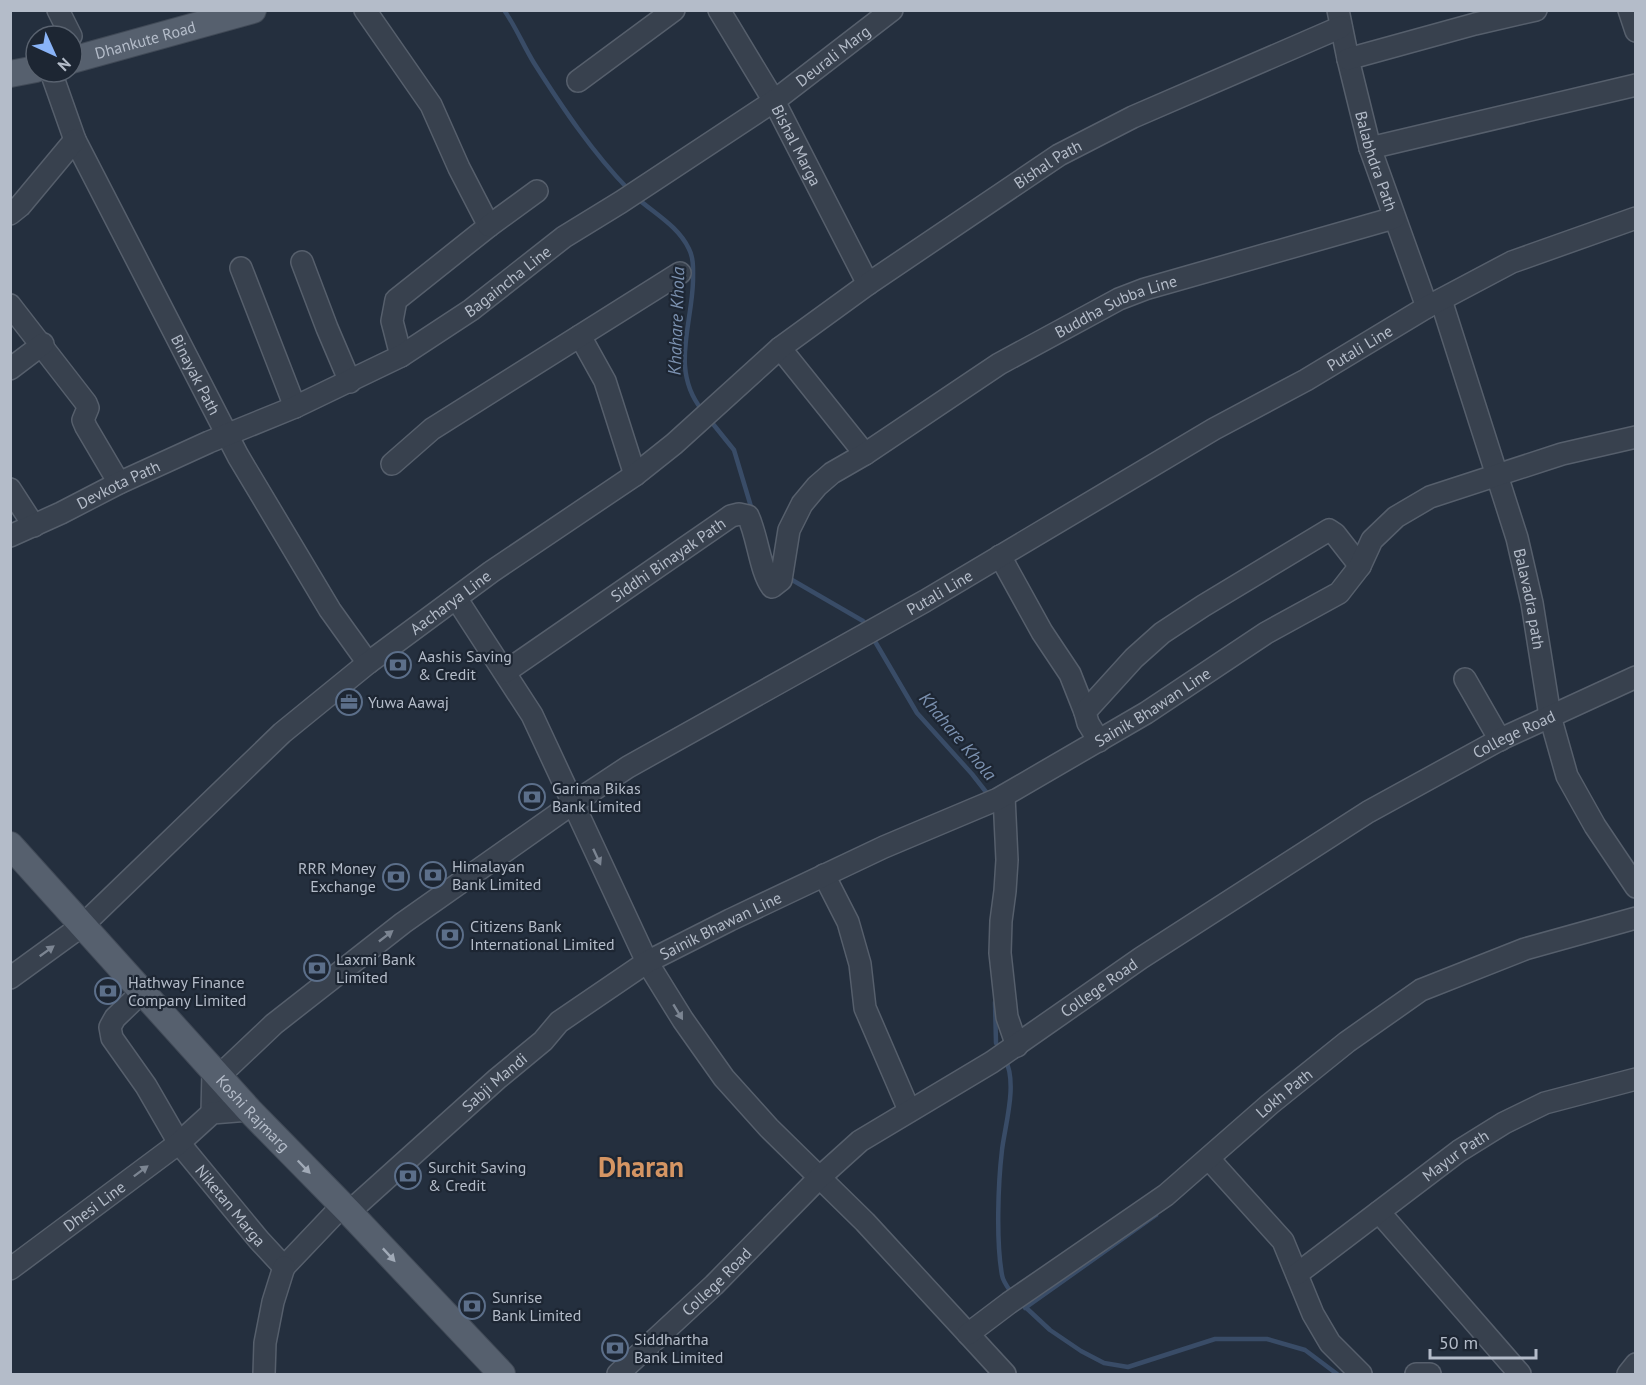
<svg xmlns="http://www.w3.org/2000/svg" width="1646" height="1385" font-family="'PT Sans',sans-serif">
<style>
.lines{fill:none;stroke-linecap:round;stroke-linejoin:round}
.stream{stroke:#394c67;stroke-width:4.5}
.minor-casing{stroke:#565f6c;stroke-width:24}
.major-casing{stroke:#414a57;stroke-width:28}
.minor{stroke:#38414e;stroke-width:21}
.major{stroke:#56606e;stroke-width:26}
.oneway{fill:#7c8592}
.oneway2{fill:#a1aab7}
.labels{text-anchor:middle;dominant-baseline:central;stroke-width:4.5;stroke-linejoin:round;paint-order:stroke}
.street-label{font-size:16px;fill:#b4bcc9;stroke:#1d2633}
.poi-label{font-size:16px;fill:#b4bcc9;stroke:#1d2633;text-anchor:start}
.water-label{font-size:18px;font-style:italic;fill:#7c92b1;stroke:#1d2633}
.town-label{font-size:28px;font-weight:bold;fill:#d59563;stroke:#1d2633}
</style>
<rect width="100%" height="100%" fill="#242f3e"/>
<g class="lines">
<g class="stream">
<path d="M504,10C516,27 523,45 534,63C562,107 592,152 629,190"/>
<path d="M637,198C655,214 678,226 689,249C694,259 693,270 693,281C692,326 670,370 702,410"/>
<polyline points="709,419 734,450 752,510"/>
<polyline points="787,577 863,621 868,628"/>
<polyline points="873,638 917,713 972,774 990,797"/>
<polyline points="995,1002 996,1043 1000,1049"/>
<path d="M1005,1059C1018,1083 1005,1125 1002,1150C998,1184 996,1242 1002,1275C1003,1282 1009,1289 1013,1295"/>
<polyline points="1021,1303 1050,1330 1081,1351 1104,1363 1128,1367 1215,1339 1267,1339 1305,1350 1337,1374"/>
<polyline points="1025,1308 1156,1215"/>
</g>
<defs>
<g id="minor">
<polyline points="58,10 71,36"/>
<polyline points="365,10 431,105 459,168 489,226 396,300 392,321 401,356"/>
<path id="s1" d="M719,10L774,101L868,284"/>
<path id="s2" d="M1338,10L1348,59L1370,148L1427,307"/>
<polyline points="1629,10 1636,31"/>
<polyline points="1348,59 1475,24 1536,10"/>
<path id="s3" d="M51,72L75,140L238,456L330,610L368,663"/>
<polyline points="578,81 674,10"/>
<polyline points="1370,148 1636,85"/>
<polyline points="10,214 20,206 75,140"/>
<polyline points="489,226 537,191"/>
<polyline points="302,262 327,328 350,382"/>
<polyline points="241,268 295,407"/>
<path id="s4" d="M1441,300L1517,538L1532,603L1550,716L1567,776L1595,826L1636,887"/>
<polyline points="10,305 86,403 88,408 83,420 86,427 119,483"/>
<polyline points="580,336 605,381 635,475"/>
<polyline points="780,348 865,454"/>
<polyline points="10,369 43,344"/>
<polyline points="392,464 432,429 680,273"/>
<polyline points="10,489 34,526"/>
<path id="s5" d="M10,536L61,513L119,483L209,442L295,407L401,356L471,310L564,237L621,202L774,101L892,10"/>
<polyline points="1000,556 1042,632 1070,674 1085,712"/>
<polyline points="456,598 532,715 647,962 683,1020 724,1078 769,1128 865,1222 1005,1374"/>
<path id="s6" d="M505,672L731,516L739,514L748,516C758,537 760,571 772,587L781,580L789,530L802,504L817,486L832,473L865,454L999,364L1119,299L1145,289L1394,218"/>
<polyline points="1465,679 1500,740"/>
<polyline points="1099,741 1088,723 1085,712 1134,658 1162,633 1203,606 1329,530 1335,534 1360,566"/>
<polyline points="1004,796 1007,860 1005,891 1001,921 1000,953 1007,1017 1017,1046"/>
<polyline points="824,875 848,922 860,964 865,1008 909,1110"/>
<path id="s7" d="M10,978L83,925L282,733L368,663L491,572L635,475L674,444L780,348L868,284L1059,155L1133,117L1341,27"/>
<path id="s8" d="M143,991L115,1018L110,1027L112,1038L146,1086L179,1143L259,1240L284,1267"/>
<path id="s9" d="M218,1077L274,1024L403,923L572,804L628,767L925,601L1214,429L1306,380L1427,307L1512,262L1636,218"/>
<polyline points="212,1113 213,1071"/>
<polyline points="1209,1159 1283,1241 1313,1314 1330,1343 1361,1374"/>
<path id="s10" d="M349,1212L497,1079L543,1041L559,1022L647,962L730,920L884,847L998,799L1146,713L1266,633L1339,593L1360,566L1372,540L1396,517L1430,497L1562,454L1636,437"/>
<polyline points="1379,1212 1520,1374"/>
<polyline points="284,1267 342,1206"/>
<path id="s11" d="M10,1269L179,1143L212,1113L249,1110"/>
<path id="s12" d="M1297,1274L1459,1151L1504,1123L1545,1103L1636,1079"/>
<path id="s13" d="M968,1334L1009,1303L1166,1195L1270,1104L1347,1042L1421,990L1525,949L1636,918"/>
<polyline points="264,1374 265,1343 273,1302 284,1267"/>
<path id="s14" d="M618,1374L714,1285L819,1178L860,1141L992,1062L1141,958L1368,812L1501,739L1636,677"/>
<polyline points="1416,1374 1430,1374"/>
<polyline points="1628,1374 1636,1364"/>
</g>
<g id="major">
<path id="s15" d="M72,60L253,10"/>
<polyline points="10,74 36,69"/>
<path id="s16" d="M10,845L249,1110L349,1212L502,1374"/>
</g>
</defs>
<use href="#minor" class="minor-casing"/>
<use href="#major" class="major-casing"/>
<use href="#minor" class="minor"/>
<use href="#major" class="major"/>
</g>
<defs><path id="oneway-solid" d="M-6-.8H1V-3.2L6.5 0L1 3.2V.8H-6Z" transform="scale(1.5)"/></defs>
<g class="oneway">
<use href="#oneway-solid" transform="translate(597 857) rotate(65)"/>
<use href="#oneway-solid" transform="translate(386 936) rotate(-38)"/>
<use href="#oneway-solid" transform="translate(47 951) rotate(-36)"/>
<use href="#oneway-solid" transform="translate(678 1012) rotate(59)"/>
<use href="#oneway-solid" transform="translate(141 1171) rotate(-37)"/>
</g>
<g class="oneway2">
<use href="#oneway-solid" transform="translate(304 1167) rotate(46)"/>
<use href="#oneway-solid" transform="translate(389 1255) rotate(47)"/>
</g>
<defs>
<symbol id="bank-ring" viewBox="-11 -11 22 22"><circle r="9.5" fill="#1d2633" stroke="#5c6f8a" stroke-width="1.5"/><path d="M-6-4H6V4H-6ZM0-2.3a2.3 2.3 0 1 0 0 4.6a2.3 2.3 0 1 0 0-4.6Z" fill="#5c6f8a"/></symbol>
<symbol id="office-ring" viewBox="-11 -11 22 22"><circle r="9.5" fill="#1d2633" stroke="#5c6f8a" stroke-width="1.5"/><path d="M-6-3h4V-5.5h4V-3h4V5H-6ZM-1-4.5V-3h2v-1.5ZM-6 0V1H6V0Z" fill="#5c6f8a"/></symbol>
</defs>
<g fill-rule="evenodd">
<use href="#bank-ring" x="383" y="650" width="30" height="30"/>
<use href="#office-ring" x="334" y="687" width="30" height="30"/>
<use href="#bank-ring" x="517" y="782" width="30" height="30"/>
<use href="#bank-ring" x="418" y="860" width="30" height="30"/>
<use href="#bank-ring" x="381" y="862" width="30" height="30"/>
<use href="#bank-ring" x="435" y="920" width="30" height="30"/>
<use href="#bank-ring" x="302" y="953" width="30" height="30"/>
<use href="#bank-ring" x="93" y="976" width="30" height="30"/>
<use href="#bank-ring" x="393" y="1161" width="30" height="30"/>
<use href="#bank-ring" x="457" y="1291" width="30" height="30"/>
<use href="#bank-ring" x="600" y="1333" width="30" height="30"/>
</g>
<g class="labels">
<g class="street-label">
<text stroke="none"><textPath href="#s15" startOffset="76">Dhankute Road</textPath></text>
<text stroke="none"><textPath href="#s5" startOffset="957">Deurali Marg</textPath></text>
<text stroke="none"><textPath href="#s1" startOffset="156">Bishal Marga</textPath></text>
<text stroke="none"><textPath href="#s2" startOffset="156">Balabhdra Path</textPath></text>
<text stroke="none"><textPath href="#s7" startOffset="1322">Bishal Path</textPath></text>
<text stroke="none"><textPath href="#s5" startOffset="561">Bagaincha Line</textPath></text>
<text stroke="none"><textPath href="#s6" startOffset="832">Buddha Subba Line</textPath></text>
<text stroke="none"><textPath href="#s9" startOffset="1358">Putali Line</textPath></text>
<text stroke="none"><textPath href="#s3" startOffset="336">Binayak Path</textPath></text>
<text stroke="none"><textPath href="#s5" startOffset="120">Devkota Path</textPath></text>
<text stroke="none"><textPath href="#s6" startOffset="198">Siddhi Binayak Path</textPath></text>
<text stroke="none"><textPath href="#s9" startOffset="872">Putali Line</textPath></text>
<text stroke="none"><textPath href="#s4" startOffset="312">Balavadra path</textPath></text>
<text stroke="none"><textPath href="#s7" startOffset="580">Aacharya Line</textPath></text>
<text stroke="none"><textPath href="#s10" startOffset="957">Sainik Bhawan Line</textPath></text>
<text stroke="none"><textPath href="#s14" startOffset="1107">College Road</textPath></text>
<text stroke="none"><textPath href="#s10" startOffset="472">Sainik Bhawan Line</textPath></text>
<text stroke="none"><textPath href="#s14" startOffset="620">College Road</textPath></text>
<text stroke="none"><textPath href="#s10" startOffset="195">Sabji Mandi</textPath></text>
<text stroke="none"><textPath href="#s13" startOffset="398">Lokh Path</textPath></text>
<text stroke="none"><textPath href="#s16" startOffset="362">Koshi Rajmarg</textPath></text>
<text stroke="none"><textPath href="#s12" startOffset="198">Mayur Path</textPath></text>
<text stroke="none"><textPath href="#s8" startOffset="266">Niketan Marga</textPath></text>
<text stroke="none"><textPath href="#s11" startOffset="105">Dhesi Line</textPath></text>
<text stroke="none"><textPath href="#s14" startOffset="135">College Road</textPath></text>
</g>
<g class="poi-label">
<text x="418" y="656">Aashis Saving<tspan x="418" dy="18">&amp; Credit</tspan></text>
<text x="368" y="702">Yuwa Aawaj</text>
<text x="552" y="788">Garima Bikas<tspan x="552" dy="18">Bank Limited</tspan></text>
<text x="452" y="866">Himalayan<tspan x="452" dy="18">Bank Limited</tspan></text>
<text x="376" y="868" text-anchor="end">RRR Money<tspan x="376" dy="18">Exchange</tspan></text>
<text x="470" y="926">Citizens Bank<tspan x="470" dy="18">International Limited</tspan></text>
<text x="336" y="959">Laxmi Bank<tspan x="336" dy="18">Limited</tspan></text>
<text x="128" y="982">Hathway Finance<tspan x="128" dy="18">Company Limited</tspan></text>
<text x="428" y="1167">Surchit Saving<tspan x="428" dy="18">&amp; Credit</tspan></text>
<text x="492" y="1297">Sunrise<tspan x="492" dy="18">Bank Limited</tspan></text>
<text x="634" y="1339">Siddhartha<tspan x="634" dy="18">Bank Limited</tspan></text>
</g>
<g class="water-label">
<text transform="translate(676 321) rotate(-88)">Khahare Khola</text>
<text transform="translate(958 736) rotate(50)">Khahare Khola</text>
</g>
<g class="town-label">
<text x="641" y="1166">Dharan</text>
</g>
</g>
<rect width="1646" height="1385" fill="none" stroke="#b4bcc9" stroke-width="24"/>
<g transform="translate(54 54) rotate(135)"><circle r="28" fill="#1d2633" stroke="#59626f" stroke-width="1.5"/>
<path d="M0-4.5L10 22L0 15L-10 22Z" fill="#8ab4f8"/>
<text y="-9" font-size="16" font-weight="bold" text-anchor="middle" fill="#b4bcc9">N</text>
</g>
<path d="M1430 1349v9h106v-9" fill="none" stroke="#b4bcc9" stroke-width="3"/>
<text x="1439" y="1349" font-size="18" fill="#b4bcc9" stroke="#1d2633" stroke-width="4.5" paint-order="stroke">50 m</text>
</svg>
